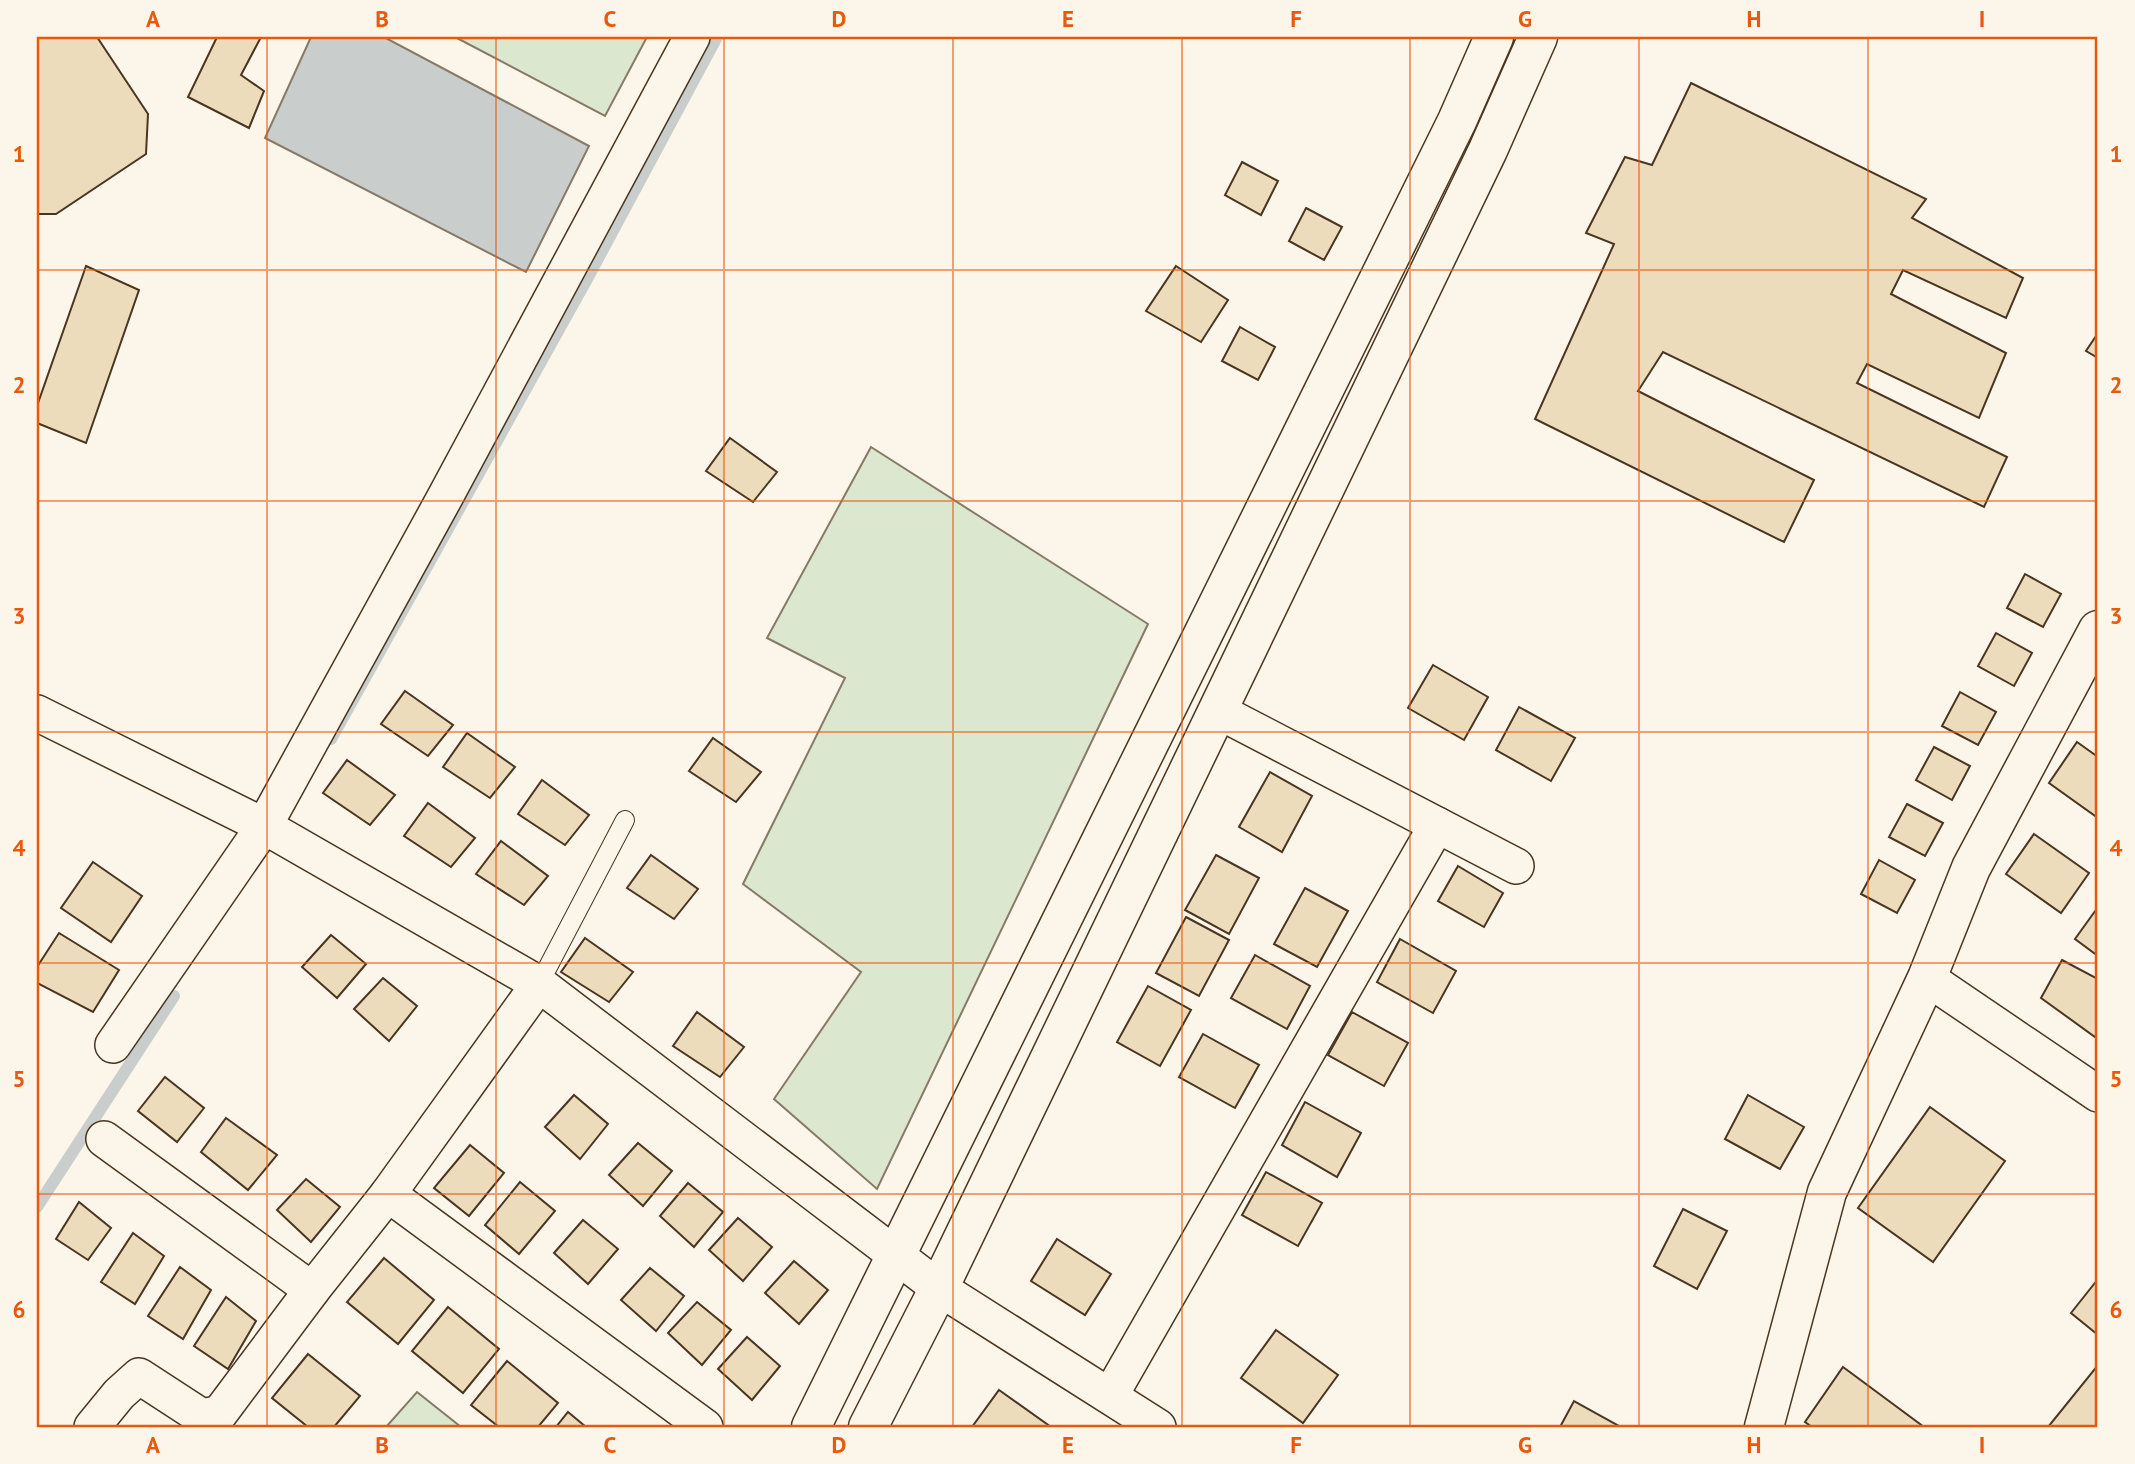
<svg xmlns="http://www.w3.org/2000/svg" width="2135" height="1464" font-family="'PT Sans',sans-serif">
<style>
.green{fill:#dce7d0;stroke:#887966;stroke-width:2}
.water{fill:#c9cecd;stroke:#887966;stroke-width:2}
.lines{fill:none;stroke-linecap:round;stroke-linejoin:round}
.stream{stroke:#c9cecd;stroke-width:12}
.building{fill:#ecdcbc;stroke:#4a3520;stroke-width:2}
.service-casing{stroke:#4a3520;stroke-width:20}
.minor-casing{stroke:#4a3520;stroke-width:38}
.tertiary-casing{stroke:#4a3520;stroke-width:41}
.service{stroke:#fbf6e9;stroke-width:18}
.minor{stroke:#fbf6e9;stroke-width:35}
.tertiary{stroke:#fbf6e9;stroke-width:38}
.grid{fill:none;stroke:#e8590c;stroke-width:2;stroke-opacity:0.55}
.neatline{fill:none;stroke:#e8590c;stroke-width:2.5}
.grid-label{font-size:23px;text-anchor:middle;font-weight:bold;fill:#e8590c}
</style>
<rect width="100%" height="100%" fill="#fbf6e9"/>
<g class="green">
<polygon points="455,37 647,37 605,116"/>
<polygon points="871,447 1148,624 877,1189 774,1099 861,972 743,884 845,678 767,638"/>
<polygon points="417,1392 461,1427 386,1427"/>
</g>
<polygon class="water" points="311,37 384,37 589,146 526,272 265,138"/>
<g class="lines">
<g class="stream">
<polyline points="331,739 587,279 717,37"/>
<polyline points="37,1207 174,996"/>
</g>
</g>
<g class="building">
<polygon points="37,37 97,37 148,114 146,154 56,214 37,214"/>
<polygon points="217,37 261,37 241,75 264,91 249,128 188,97"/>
<polygon points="1691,83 1926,199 1912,218 2023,278 2006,318 1903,270 1891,294 2006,353 1979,418 1867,364 1857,383 2007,457 1984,507 1663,352 1638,391 1814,480 1784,542 1535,419 1614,244 1586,233 1625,157 1652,165"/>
<polygon points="1242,162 1278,181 1261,215 1225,195"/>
<polygon points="1306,208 1342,227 1324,260 1289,241"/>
<polygon points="86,266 139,290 86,443 37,423 37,406"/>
<polygon points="1176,266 1228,300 1201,342 1146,311"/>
<polygon points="1240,327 1275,347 1258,380 1222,361"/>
<polygon points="2098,333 2098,358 2086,351"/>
<polygon points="730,438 777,472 753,502 706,471"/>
<polygon points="2025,574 2061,594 2043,627 2007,608"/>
<polygon points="1996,633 2032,653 2014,686 1978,666"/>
<polygon points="1433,665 1488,697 1464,740 1408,708"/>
<polygon points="405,691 453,725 428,756 381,724"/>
<polygon points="1960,692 1996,712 1978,745 1942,726"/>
<polygon points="1519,707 1575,738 1551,781 1496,750"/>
<polygon points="467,733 515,767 490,798 443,767"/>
<polygon points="713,738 761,772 736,802 689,771"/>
<polygon points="2077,742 2098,757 2098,818 2049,783"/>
<polygon points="1934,747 1970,766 1952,800 1916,780"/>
<polygon points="347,760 395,795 370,825 323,793"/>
<polygon points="1270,772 1312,796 1282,852 1239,827"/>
<polygon points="542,780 589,815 565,845 518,814"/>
<polygon points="428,803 475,838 451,867 404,836"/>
<polygon points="1907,804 1943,823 1925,856 1889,837"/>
<polygon points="2034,834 2089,873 2061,913 2006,874"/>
<polygon points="501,841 548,876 524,905 476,874"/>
<polygon points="651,855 698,889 674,919 627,888"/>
<polygon points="1216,855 1259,878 1229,934 1185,910"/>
<polygon points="1879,860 1915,880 1897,913 1861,894"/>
<polygon points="93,862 142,896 111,942 61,908"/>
<polygon points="1458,866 1503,893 1484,927 1438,901"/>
<polygon points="1305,888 1348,911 1317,967 1274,944"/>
<polygon points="2098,907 2098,956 2075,939"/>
<polygon points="1186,917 1229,940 1199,996 1156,973"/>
<polygon points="59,933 119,970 93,1012 37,983 37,967"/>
<polygon points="331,935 366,964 337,998 302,967"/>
<polygon points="585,938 633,972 609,1002 561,972"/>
<polygon points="1400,939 1456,971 1433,1013 1377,982"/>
<polygon points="1255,955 1310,986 1287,1029 1231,998"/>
<polygon points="2062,960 2098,979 2098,1032 2095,1037 2041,998"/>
<polygon points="383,978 417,1006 389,1041 354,1009"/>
<polygon points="1148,986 1191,1010 1160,1066 1117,1042"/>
<polygon points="697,1012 744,1047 720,1077 673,1046"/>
<polygon points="1352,1012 1408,1043 1384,1086 1328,1055"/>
<polygon points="1203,1034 1259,1065 1235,1108 1179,1077"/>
<polygon points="165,1077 204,1108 177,1142 138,1111"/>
<polygon points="574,1095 608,1124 580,1159 545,1127"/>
<polygon points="1748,1095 1804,1127 1780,1169 1725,1139"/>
<polygon points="1305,1102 1361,1133 1337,1177 1282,1145"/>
<polygon points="1930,1107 2005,1161 1933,1262 1858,1208"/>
<polygon points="226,1118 277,1155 248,1190 201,1152"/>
<polygon points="638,1143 672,1171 643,1206 609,1175"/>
<polygon points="470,1145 504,1173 469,1216 434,1188"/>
<polygon points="1266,1172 1322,1203 1298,1246 1242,1215"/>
<polygon points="306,1179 340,1207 311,1242 277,1210"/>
<polygon points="520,1182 555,1211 519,1254 485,1225"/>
<polygon points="688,1183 723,1212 694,1247 660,1216"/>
<polygon points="79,1202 111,1228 88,1260 56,1239"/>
<polygon points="1683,1209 1727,1231 1697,1289 1654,1266"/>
<polygon points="738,1218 772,1247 743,1281 709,1250"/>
<polygon points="583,1220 618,1249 588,1284 554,1253"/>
<polygon points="133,1233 164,1256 135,1304 101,1282"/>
<polygon points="1057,1239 1111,1274 1085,1315 1031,1281"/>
<polygon points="384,1258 434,1300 398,1344 347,1302"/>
<polygon points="794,1261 828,1290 799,1324 765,1293"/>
<polygon points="180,1267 211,1290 183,1339 148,1316"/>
<polygon points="650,1268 684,1296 656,1331 621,1300"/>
<polygon points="2098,1279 2098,1335 2071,1313"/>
<polygon points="226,1297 256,1321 228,1369 194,1346"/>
<polygon points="697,1302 731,1330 702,1365 668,1333"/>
<polygon points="448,1307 499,1349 463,1393 412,1351"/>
<polygon points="1276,1330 1338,1375 1303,1423 1241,1378"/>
<polygon points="747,1337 780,1366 752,1400 718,1369"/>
<polygon points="308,1354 360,1396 334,1427 308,1427 272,1398"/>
<polygon points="507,1361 558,1403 538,1427 499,1427 471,1405"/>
<polygon points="2098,1365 2098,1427 2048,1427"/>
<polygon points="1843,1367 1924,1427 1812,1427 1805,1422"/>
<polygon points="999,1390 1051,1427 972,1427"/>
<polygon points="1574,1401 1621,1427 1560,1427"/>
<polygon points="568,1412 586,1427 556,1427"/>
</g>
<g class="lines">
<defs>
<polyline id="service" points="539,984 625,820"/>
<g id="minor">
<polyline points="1218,711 1516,866"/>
<polyline points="37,713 264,826 539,984 939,1288 1158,1427"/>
<polyline points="1927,978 2098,1094"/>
<polyline points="113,1045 264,826 444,499 692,37"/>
<polyline points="104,1139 312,1290"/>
<polyline points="388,1194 705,1427"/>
<polyline points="1110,1396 1437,825"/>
<polyline points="92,1427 119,1394 139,1376 202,1417 220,1413 312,1290 388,1194 539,984"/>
</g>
<g id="tertiary">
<polyline points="811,1427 1457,121 1494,37"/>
<polyline points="868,1427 939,1288 1488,150 1538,37"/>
<polyline points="1764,1427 1827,1192 1927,978 1971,868 2098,630"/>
</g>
</defs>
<use href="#service" class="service-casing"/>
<use href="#minor" class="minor-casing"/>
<use href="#tertiary" class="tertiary-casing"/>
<use href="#service" class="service"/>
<use href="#minor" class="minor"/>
<use href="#tertiary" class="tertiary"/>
</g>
<path class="grid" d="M267,37V1427M496,37V1427M724,37V1427M953,37V1427M1182,37V1427M1410,37V1427M1639,37V1427M1868,37V1427M37,270H2098M37,501H2098M37,732H2098M37,963H2098M37,1194H2098"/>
<rect width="2135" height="1464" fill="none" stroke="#fbf6e9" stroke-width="77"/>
<rect x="38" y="38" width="2058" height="1388" class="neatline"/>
<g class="grid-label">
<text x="153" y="27">A</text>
<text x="382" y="27">B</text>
<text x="610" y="27">C</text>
<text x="839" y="27">D</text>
<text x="1068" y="27">E</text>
<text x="1296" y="27">F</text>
<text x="1525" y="27">G</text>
<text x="1754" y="27">H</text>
<text x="1982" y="27">I</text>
<text x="19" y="162">1</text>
<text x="2116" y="162">1</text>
<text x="19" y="393">2</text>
<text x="2116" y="393">2</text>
<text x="19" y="624">3</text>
<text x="2116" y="624">3</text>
<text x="19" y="856">4</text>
<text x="2116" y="856">4</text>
<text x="19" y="1087">5</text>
<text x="2116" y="1087">5</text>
<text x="19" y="1318">6</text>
<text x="2116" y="1318">6</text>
<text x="153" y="1453">A</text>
<text x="382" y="1453">B</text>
<text x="610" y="1453">C</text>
<text x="839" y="1453">D</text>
<text x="1068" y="1453">E</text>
<text x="1296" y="1453">F</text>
<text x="1525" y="1453">G</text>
<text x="1754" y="1453">H</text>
<text x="1982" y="1453">I</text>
</g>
</svg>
